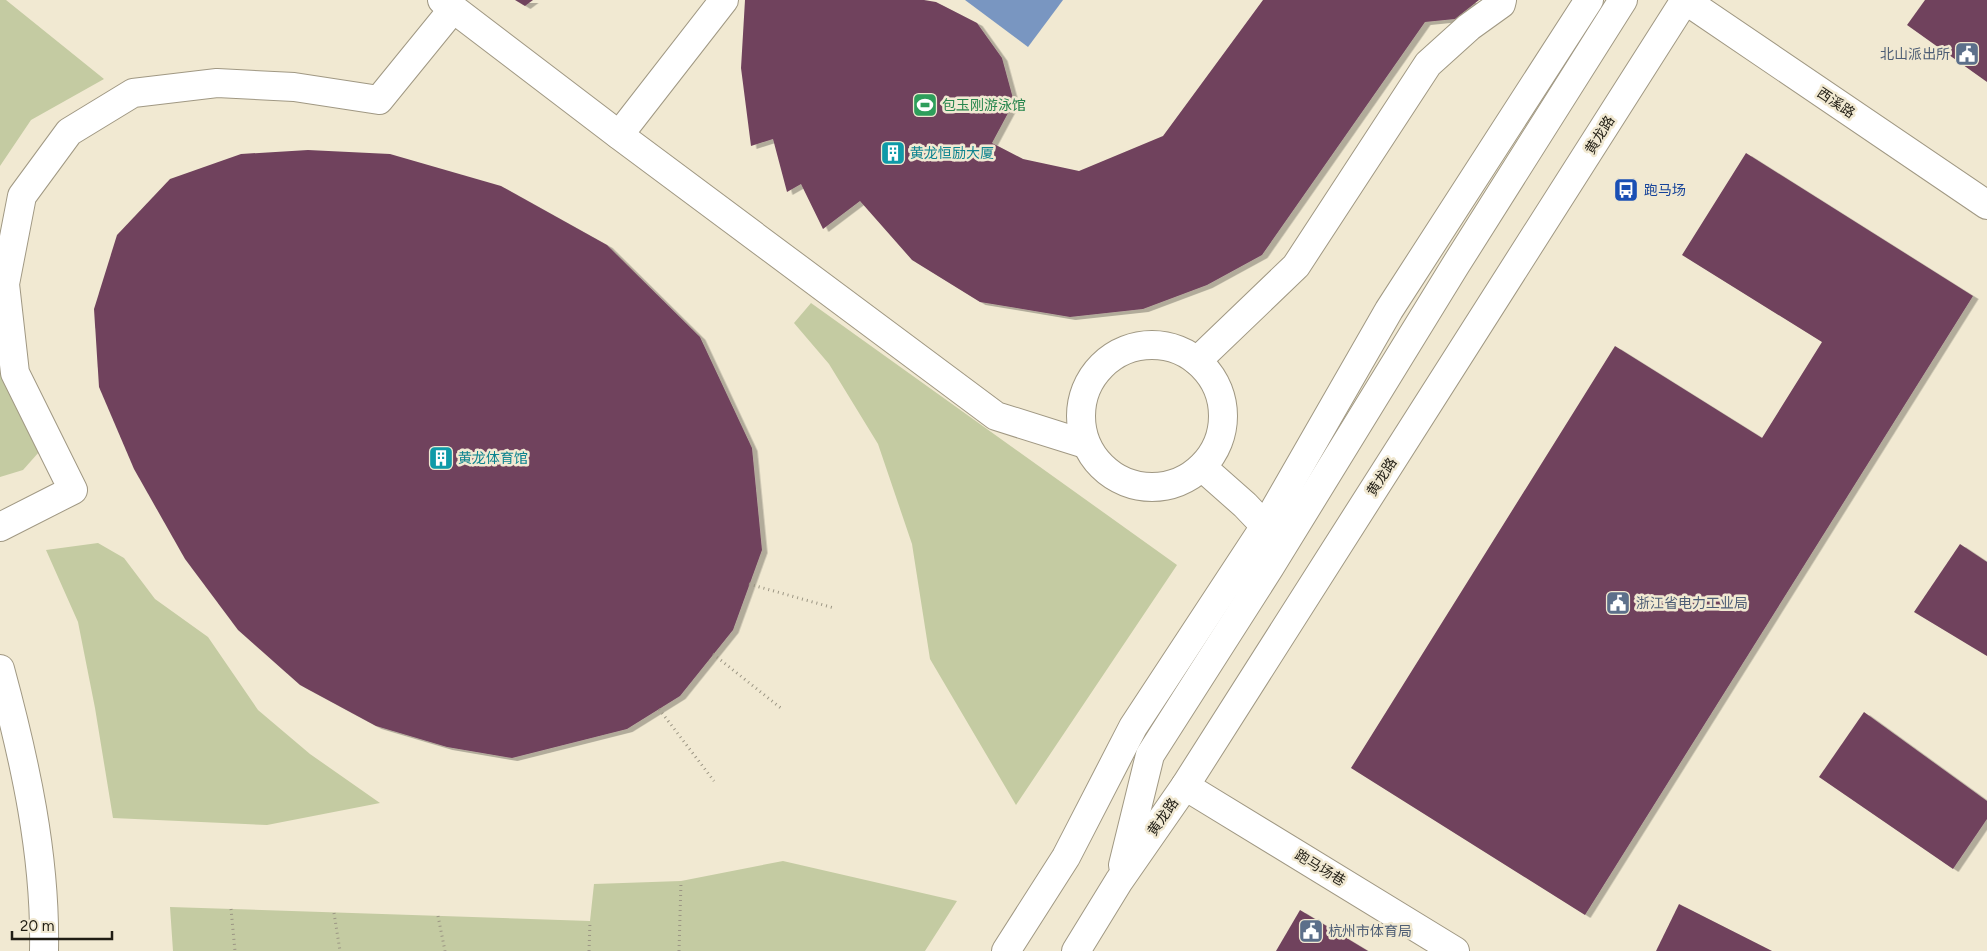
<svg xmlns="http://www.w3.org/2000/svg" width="1987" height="951" font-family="Figtree,'Noto Sans SC',sans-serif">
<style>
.green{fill:#c4cba2}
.water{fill:#7996c1}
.building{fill:#70435d;filter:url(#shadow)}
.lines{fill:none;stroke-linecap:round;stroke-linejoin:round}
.minor-casing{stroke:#a09883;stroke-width:30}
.major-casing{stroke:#a09883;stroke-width:30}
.path{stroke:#9c9684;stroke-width:3;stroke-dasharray:1 4;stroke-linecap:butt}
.minor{stroke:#fff;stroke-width:28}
.major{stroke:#fff;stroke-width:28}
.labels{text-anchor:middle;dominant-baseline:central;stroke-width:5;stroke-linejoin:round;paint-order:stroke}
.service-label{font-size:14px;fill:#4e5e75;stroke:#f1e9d2;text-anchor:start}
.street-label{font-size:14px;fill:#201d14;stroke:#f1e9d2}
.leisure-label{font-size:14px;fill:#27864d;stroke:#f1e9d2;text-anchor:start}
.culture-label{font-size:14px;fill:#0d838f;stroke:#f1e9d2;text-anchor:start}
.transit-label{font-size:14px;fill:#164399;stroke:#f1e9d2;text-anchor:start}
</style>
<defs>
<filter id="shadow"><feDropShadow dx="5.5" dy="3" stdDeviation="0" flood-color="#0004"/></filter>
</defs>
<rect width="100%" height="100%" fill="#f1e9d2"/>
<g class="green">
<polygon points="0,0 6,0 104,79 31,120 0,166"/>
<polygon points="811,303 1177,565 1016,805 930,659 912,544 878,444 829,364 794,323"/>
<polygon points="0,372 39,452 23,470 0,477"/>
<polygon points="98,543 124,558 155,599 208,637 258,710 310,754 380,803 267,825 113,818 95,708 78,622 46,550"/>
<polygon points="783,861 957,901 925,951 173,951 170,907 590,921 594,884 681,881"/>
</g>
<polygon class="water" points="965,0 1063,0 1028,47"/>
<g class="building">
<polygon points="515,0 533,0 525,6"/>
<polygon points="745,0 924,0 936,2 977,23 1002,58 1014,102 992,143 1023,159 1079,171 1163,136 1263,0 1479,0 1455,19 1425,22 1262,255 1207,285 1143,309 1070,317 980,302 912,260 860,201 823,229 801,184 787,192 773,139 751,146 741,68"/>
<polygon points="1925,0 1987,0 1987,82 1907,25"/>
<polygon points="308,150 390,154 501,186 607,245 700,337 752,448 762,550 733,630 680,696 627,729 512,758 447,747 376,726 300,685 238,630 185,559 134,469 99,387 94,309 117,235 170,179 241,154"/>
<polygon points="1746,153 1973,296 1585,915 1351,768 1615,346 1762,438 1822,342 1682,255"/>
<polygon points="1960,544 1987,562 1987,656 1914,612"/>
<polygon points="1864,712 1987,801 1987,819 1953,869 1819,777"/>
<polygon points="1679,904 1772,951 1656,951"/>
<polygon points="1300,910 1368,951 1276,951"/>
</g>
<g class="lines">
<defs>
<g id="minor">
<polyline points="442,0 619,135 996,416 1085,444"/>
<polyline points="1685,0 1987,205"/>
<polyline points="619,135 724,0"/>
<circle cx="1152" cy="416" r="71"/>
<polyline points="1197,361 1296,266 1428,64 1469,27 1501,4 1502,0"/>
<polyline points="1202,467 1245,505 1265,526"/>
<polyline points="0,527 73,490 15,373 5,284 22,196 69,132 133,93 217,83 294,87 379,100 453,9"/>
<path d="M0,669C25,761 46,856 44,951"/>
<polyline points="1185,786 1455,951"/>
</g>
<g id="major">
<polyline points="1123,865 1150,755 1270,567 1455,266 1623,0"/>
<polyline points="1006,951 1066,857 1133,727 1265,526 1389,310 1589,0"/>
<polyline points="1076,951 1119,881 1185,786 1685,0"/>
</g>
</defs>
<use href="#minor" class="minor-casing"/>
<use href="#major" class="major-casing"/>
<g class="path">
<polyline points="749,584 834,608"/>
<polyline points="713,654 782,709"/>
<polyline points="659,709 714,781"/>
<polyline points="231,909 235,951"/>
<polyline points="334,913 340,951"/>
<polyline points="438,916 445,951"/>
<polyline points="589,951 590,921"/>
<polyline points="679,951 681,881"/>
</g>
<use href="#minor" class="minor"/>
<use href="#major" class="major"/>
</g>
<defs>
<symbol id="civic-square" viewBox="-11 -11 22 22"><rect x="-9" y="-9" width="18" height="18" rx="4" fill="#5c6f8a" stroke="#f1e9d2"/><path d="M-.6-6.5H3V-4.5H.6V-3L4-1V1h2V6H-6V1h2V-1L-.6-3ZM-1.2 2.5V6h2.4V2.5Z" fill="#fff"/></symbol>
<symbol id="stadium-square" viewBox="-11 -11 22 22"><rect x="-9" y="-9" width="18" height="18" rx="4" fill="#2e9e5b" stroke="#f1e9d2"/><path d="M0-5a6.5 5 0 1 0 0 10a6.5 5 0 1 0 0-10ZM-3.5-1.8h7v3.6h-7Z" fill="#fff"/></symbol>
<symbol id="building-square" viewBox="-11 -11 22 22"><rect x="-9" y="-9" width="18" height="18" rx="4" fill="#0f9aa8" stroke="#f1e9d2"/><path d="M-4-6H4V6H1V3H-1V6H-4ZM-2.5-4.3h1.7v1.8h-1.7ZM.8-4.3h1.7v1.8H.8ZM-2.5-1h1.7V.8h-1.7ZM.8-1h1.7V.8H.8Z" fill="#fff"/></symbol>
<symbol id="bus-square" viewBox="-11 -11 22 22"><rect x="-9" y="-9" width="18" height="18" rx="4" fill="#1a4fb4" stroke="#f1e9d2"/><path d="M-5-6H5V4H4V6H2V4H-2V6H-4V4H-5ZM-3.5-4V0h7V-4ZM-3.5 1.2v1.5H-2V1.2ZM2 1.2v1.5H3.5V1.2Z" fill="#fff"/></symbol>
</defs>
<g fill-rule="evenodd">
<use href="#civic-square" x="1953" y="40" width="28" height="28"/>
<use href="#stadium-square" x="911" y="91" width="28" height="28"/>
<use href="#building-square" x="879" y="139" width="28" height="28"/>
<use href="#bus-square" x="1612" y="176" width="28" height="28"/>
<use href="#building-square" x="427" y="444" width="28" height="28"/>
<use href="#civic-square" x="1604" y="589" width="28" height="28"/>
<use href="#civic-square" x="1297" y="917" width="28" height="28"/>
</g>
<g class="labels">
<g class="service-label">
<text x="1950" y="54" text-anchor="end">北山派出所</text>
<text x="1636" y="603">浙江省电力工业局</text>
<text x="1328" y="931">杭州市体育局</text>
</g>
<g class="street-label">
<text transform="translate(1836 103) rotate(34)">西溪路</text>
<text transform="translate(1600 135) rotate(-58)">黄龙路</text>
<text transform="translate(1382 477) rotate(-57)">黄龙路</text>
<text transform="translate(1163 817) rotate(-55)">黄龙路</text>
<text transform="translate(1320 868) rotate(31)">跑马场巷</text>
</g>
<g class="leisure-label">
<text x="942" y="105">包玉刚游泳馆</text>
</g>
<g class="culture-label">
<text x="910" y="153">黄龙恒励大厦</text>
<text x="458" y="458">黄龙体育馆</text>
</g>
<g class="transit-label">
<text x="1644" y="190">跑马场</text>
</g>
</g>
<path d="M12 931v8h100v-8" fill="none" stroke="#201d14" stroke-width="2.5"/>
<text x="20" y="931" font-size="15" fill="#201d14" stroke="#f1e9d2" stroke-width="4" paint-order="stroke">20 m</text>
</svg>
